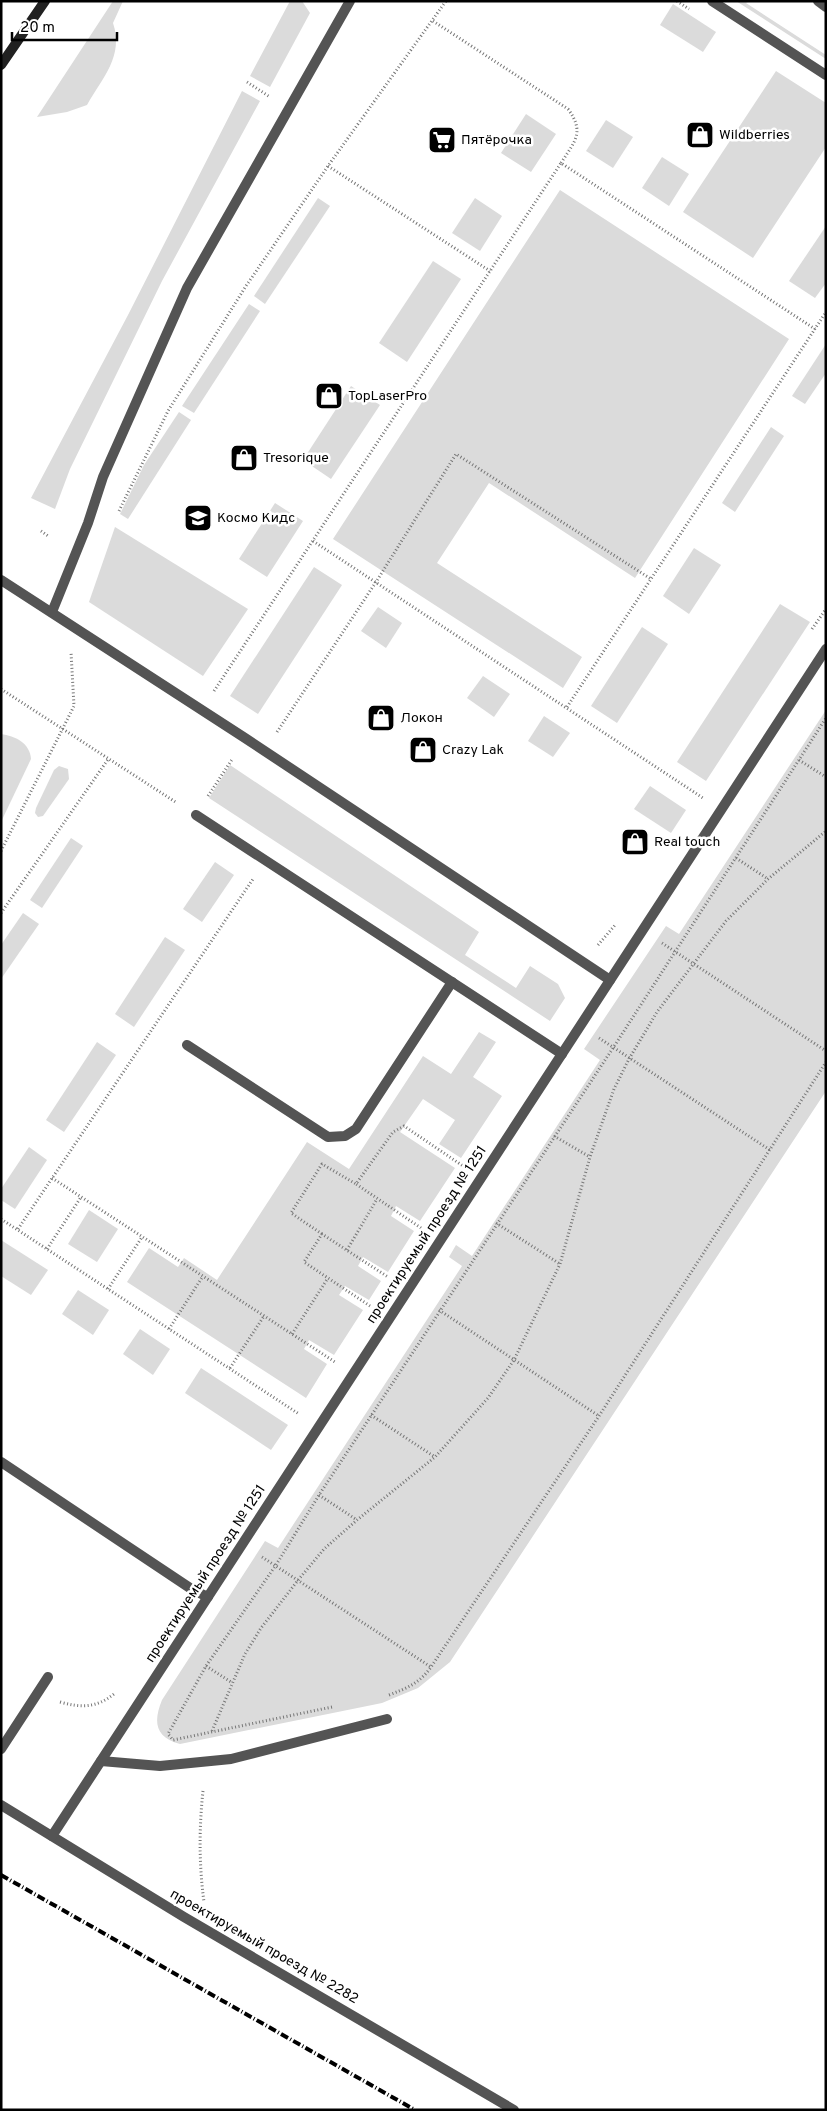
<svg xmlns="http://www.w3.org/2000/svg" width="827" height="2111" font-family="Overpass,sans-serif">
<style>
.green{fill:#dbdbdb}
.lines{fill:none;stroke-linecap:round;stroke-linejoin:round}
.path{stroke:#767676;stroke-width:3;stroke-dasharray:1 2.5;stroke-linecap:butt}
.service{stroke:#545454;stroke-width:10}
.minor{stroke:#545454;stroke-width:10}
.secondary{stroke:#212121;stroke-width:10}
.rail{stroke:#000;stroke-width:4;stroke-dasharray:8 2.5 1 2.5;stroke-linecap:butt}
.labels{text-anchor:middle;dominant-baseline:central;stroke-width:5;stroke-linejoin:round;paint-order:stroke}
.poi-label{font-size:14px;fill:#000;stroke:#fff;text-anchor:start}
.street-label{font-size:14px;fill:#000;stroke:#fff}
</style>
<rect width="100%" height="100%" fill="#fff"/>
<g class="green">
<path d="M113,1H123L113,23C124,56 103,77 87,105L67,112L37,117Z"/>
<polygon points="290,1 302,1 310,13 270,87 250,76"/>
<polygon points="736,1 750,1 746,3 826,55 826,59"/>
<polygon points="673,4 716,32 703,52 660,25"/>
<polygon points="776,71 826,103 826,147 753,258 683,212"/>
<polygon points="242,91 260,101 162,281 70,469 55,509 31,498 128,315"/>
<polygon points="526,114 556,134 531,172 501,153"/>
<polygon points="606,120 633,137 613,168 586,151"/>
<polygon points="662,157 689,174 669,206 642,188"/>
<polygon points="560,190 789,339 635,578 489,483 437,563 582,657 563,688 333,539"/>
<polygon points="318,198 330,206 265,304 254,296"/>
<polygon points="475,198 502,216 480,251 452,233"/>
<polygon points="826,226 826,283 815,298 789,281"/>
<polygon points="433,261 461,279 407,362 379,343"/>
<polygon points="249,304 260,311 194,413 182,406"/>
<polygon points="826,344 826,373 805,404 792,396"/>
<polygon points="351,386 380,405 331,479 303,460"/>
<polygon points="179,412 191,420 128,519 120,514 144,465"/>
<polygon points="771,427 784,436 735,512 722,503"/>
<polygon points="275,503 303,521 267,577 239,559"/>
<polygon points="115,527 248,609 203,676 89,602"/>
<polygon points="694,548 721,565 689,614 663,596"/>
<polygon points="314,567 342,585 258,714 230,696"/>
<polygon points="780,604 810,622 706,781 677,762"/>
<polygon points="378,607 402,623 386,648 361,631"/>
<polygon points="642,627 668,644 617,723 591,706"/>
<polygon points="483,676 510,694 494,717 467,698"/>
<path d="M826,710V1091L450,1662L418,1688L382,1703L180,1744C155,1737 153,1722 162,1700L265,1541L278,1548L462,1266L449,1257L456,1245L472,1256L600,1060L584,1049L666,926L679,934Z"/>
<polygon points="544,716 570,733 553,757 528,741"/>
<path d="M1,734C15,736 30,743 31,759L1,822Z"/>
<polygon points="230,765 479,932 465,955 516,988 530,966 558,984 565,998 550,1021 209,798"/>
<polygon points="59,766 68,769 69,779 43,816 38,817 35,813 36,808 54,770"/>
<polygon points="650,786 686,810 671,833 634,809"/>
<polygon points="71,838 83,846 42,908 30,900"/>
<polygon points="215,862 234,875 202,922 183,909"/>
<polygon points="23,913 39,924 1,979 1,945"/>
<polygon points="165,937 185,950 134,1027 115,1014"/>
<polygon points="479,1032 496,1042 473,1077 502,1096 461,1158 439,1144 455,1120 423,1099 400,1132 455,1168 420,1221 396,1206 391,1216 414,1231 388,1272 363,1257 358,1266 381,1281 369,1300 345,1286 339,1295 363,1310 334,1355 309,1340 304,1349 327,1364 306,1398 127,1282 149,1248 178,1267 184,1258 217,1280 307,1142 349,1169 423,1056 451,1074"/>
<polygon points="97,1042 116,1055 64,1132 46,1120"/>
<polygon points="29,1147 47,1160 15,1209 1,1200 1,1189"/>
<polygon points="89,1210 118,1229 97,1262 68,1244"/>
<polygon points="1,1240 48,1270 31,1295 1,1276"/>
<polygon points="78,1290 109,1310 93,1335 62,1314"/>
<polygon points="140,1329 170,1349 153,1375 123,1354"/>
<polygon points="201,1368 288,1425 271,1450 185,1393"/>
</g>
<g class="lines">
<g class="path">
<polyline points="677,1 689,9"/>
<path d="M433,21L568,109C585,132 575,141 561,163"/>
<polyline points="247,82 270,97"/>
<polyline points="328,166 490,271"/>
<polyline points="119,511 168,411 246,286 328,166 446,1"/>
<polyline points="41,531 48,536"/>
<polyline points="313,541 703,798"/>
<polyline points="812,629 826,609"/>
<polyline points="1,689 177,803"/>
<polyline points="214,691 561,163 815,329"/>
<polyline points="567,707 826,312"/>
<polyline points="277,732 376,582 456,454 651,579"/>
<polyline points="799,760 826,777"/>
<polyline points="208,796 233,758"/>
<polyline points="1,851 74,706 71,652"/>
<polyline points="736,858 768,879"/>
<polyline points="1,913 109,758"/>
<polyline points="662,943 826,1051"/>
<polyline points="598,945 616,924"/>
<polyline points="599,1038 770,1150"/>
<polyline points="554,1136 590,1157"/>
<polyline points="52,1178 335,1362"/>
<polyline points="1,1219 299,1414"/>
<polyline points="496,1223 560,1264"/>
<polyline points="421,1228 356,1184 393,1132 404,1126 463,1166"/>
<polyline points="18,1229 253,879"/>
<polyline points="322,1234 291,1213 322,1164 356,1184"/>
<polyline points="47,1249 81,1197"/>
<polyline points="347,1250 377,1199"/>
<polyline points="108,1289 142,1237"/>
<polyline points="370,1306 304,1262 322,1234 388,1277"/>
<polyline points="439,1310 599,1416"/>
<polyline points="169,1329 203,1276"/>
<polyline points="292,1334 328,1278"/>
<polyline points="230,1368 264,1316"/>
<polyline points="371,1415 435,1457"/>
<polyline points="319,1495 357,1520"/>
<polyline points="262,1557 431,1667"/>
<polyline points="206,1666 231,1682"/>
<path d="M389,1695C407,1688 420,1683 431,1667L599,1416L826,1062"/>
<path d="M60,1702C81,1708 96,1708 114,1694"/>
<polyline points="332,1707 173,1740 168,1734 206,1666 276,1565 319,1495 613,1048 826,718"/>
<polyline points="212,1731 245,1654 261,1628 299,1579 324,1549 357,1520 435,1457 488,1398 514,1360 560,1264 590,1157 614,1089 629,1059 657,1012 726,921 768,879 826,831"/>
<path d="M203,1791C199,1828 199,1865 204,1902"/>
</g>
<g class="service">
<polyline points="712,1 826,75"/>
<polyline points="818,1 826,7"/>
<polyline points="1,580 245,738 610,980"/>
<polyline points="52,612 88,523 103,477 187,288 350,1"/>
<polyline points="196,815 562,1054"/>
<polyline points="187,1045 328,1137 345,1136 356,1129 452,982"/>
<polyline points="1,1462 193,1590 208,1597"/>
<polyline points="1,1749 48,1677"/>
<polyline points="101,1761 160,1766 231,1759 387,1719"/>
</g>
<g class="minor">
<polyline points="1,1805 184,1917 514,2110"/>
<polyline points="52,1836 826,649"/>
</g>
<polyline class="secondary" points="1,65 45,1"/>
<polyline class="rail" points="1,1875 415,2110"/>
</g>
<defs>
<symbol id="shop-square" viewBox="-11 -11 22 22"><rect x="-9" y="-9" width="18" height="18" rx="4" fill="#000" stroke="#fff"/><path d="M-5-2.5h2.3a2.7 3.5 0 0 1 5.4 0H5L5.5 6h-11ZM-1.5-2.5h3a1.5 2.3 0 0 0-3 0Z" fill="#fff"/></symbol>
<symbol id="supermarket-square" viewBox="-11 -11 22 22"><rect x="-9" y="-9" width="18" height="18" rx="4" fill="#000" stroke="#fff"/><path d="M-6-5.5h2.5l.6 2H6L4.5 2H-2.5L-4.4-4H-6ZM-1.5 3.2a1.3 1.3 0 1 0 .1 0ZM3 3.2a1.3 1.3 0 1 0 .1 0Z" fill="#fff"/></symbol>
<symbol id="school-square" viewBox="-11 -11 22 22"><rect x="-9" y="-9" width="18" height="18" rx="4" fill="#000" stroke="#fff"/><path d="M0-5L7-2L0 1L-7-2ZM-4 1L0 2.5L4 1V4Q0 6-4 4Z" fill="#fff"/></symbol>
</defs>
<g fill-rule="evenodd">
<use href="#shop-square" x="684" y="119" width="32" height="32"/>
<use href="#supermarket-square" x="426" y="124" width="32" height="32"/>
<use href="#shop-square" x="313" y="380" width="32" height="32"/>
<use href="#shop-square" x="228" y="442" width="32" height="32"/>
<use href="#school-square" x="182" y="502" width="32" height="32"/>
<use href="#shop-square" x="365" y="702" width="32" height="32"/>
<use href="#shop-square" x="407" y="734" width="32" height="32"/>
<use href="#shop-square" x="619" y="826" width="32" height="32"/>
</g>
<g class="labels">
<g class="poi-label">
<text x="719" y="135">Wildberries</text>
<text x="461" y="140">Пятёрочка</text>
<text x="348" y="396">TopLaserPro</text>
<text x="263" y="458">Tresorique</text>
<text x="217" y="518">Космо Кидс</text>
<text x="400" y="718">Локон</text>
<text x="442" y="750">Crazy Lak</text>
<text x="654" y="842">Real touch</text>
</g>
<g class="street-label">
<text transform="translate(427 1235) rotate(-57)">проектируемый проезд № 1251</text>
<text transform="translate(206 1574) rotate(-57)">проектируемый проезд № 1251</text>
<text transform="translate(264 1947) rotate(30)">проектируемый проезд № 2282</text>
</g>
</g>
<rect width="827" height="2111" fill="none" stroke="#000000" stroke-width="5"/>
<path d="M12 32v8h105v-8" fill="none" stroke="#000000" stroke-width="2.5"/>
<text x="20" y="32" font-size="15" fill="#000000" stroke="#ffffff" stroke-width="4" paint-order="stroke">20 m</text>
</svg>
